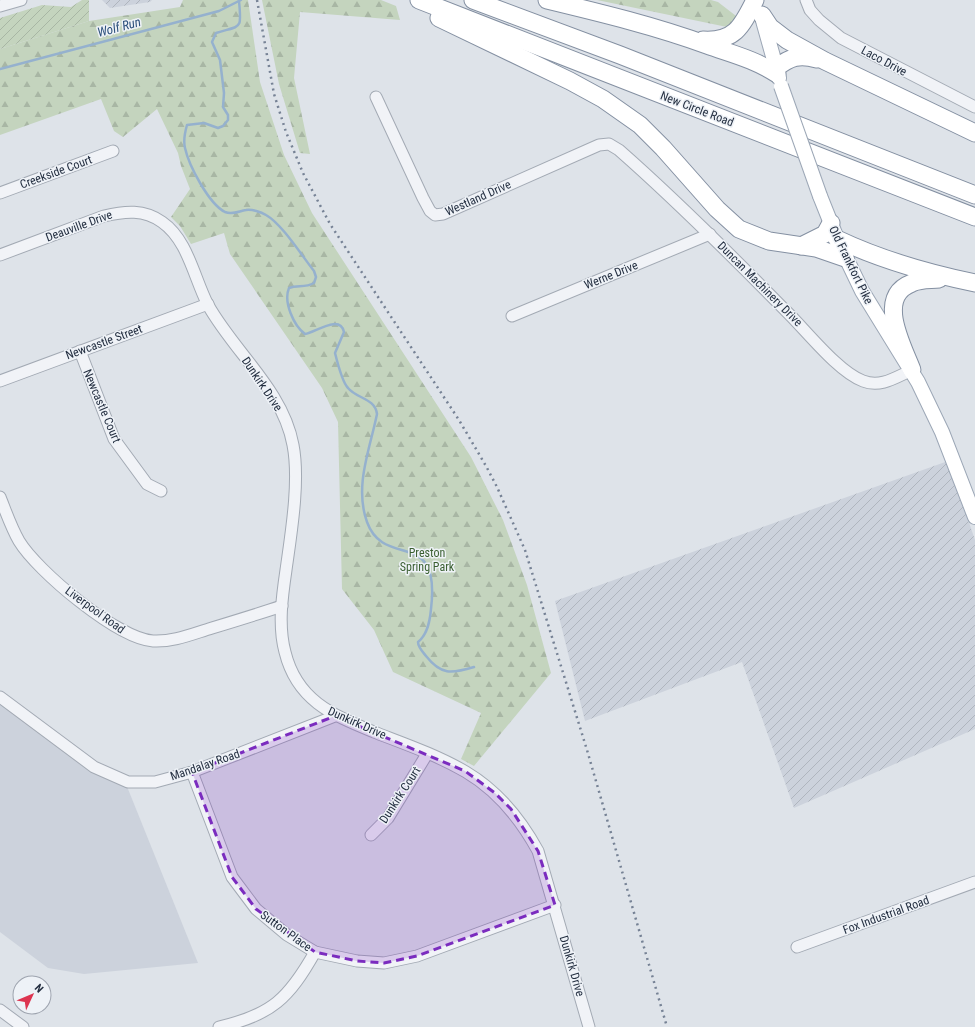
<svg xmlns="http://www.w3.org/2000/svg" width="975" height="1027" font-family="'Roboto Condensed',sans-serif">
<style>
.built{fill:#ccd2dc}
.industrial{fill:url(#industrial-furrows)}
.forest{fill:url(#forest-firs)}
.garden{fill:url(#garden-furrows)}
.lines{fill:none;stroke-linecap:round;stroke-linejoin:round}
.stream{stroke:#95b1ce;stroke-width:2.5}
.minor-casing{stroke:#a3aab4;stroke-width:13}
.major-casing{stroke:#9ca7b6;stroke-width:16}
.highway-casing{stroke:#8490a2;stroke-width:19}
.minor{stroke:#f1f3f7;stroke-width:11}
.major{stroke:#fff;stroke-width:14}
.highway{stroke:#fff;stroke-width:17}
.rail{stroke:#768295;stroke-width:2.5;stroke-dasharray:2 4;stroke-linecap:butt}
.major-bridge-casing{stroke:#9ca7b6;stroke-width:16;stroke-linecap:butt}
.major-bridge{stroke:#fff;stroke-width:14}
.marked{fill:#7b2cbf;fill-opacity:0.2;stroke:#7b2cbf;stroke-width:3;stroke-dasharray:8 5;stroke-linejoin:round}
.labels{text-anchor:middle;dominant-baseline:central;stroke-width:3;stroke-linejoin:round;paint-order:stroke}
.street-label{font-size:12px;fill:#253042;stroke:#eef2f7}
.park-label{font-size:12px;fill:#3a5f31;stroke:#eef2f7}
.water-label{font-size:13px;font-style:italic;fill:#2b4f7b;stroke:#eef2f7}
</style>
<defs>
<pattern id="industrial-furrows" width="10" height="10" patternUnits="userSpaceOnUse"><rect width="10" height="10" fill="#ccd2dc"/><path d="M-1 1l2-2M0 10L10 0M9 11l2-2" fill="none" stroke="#afb5be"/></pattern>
<pattern id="forest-firs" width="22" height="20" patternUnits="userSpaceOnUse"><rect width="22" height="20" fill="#c4d4be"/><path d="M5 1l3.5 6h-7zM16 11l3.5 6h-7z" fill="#a8b6a4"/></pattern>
<pattern id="garden-furrows" width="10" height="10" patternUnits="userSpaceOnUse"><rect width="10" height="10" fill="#c4d4be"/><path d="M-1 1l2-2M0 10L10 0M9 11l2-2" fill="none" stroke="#a8b6a4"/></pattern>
</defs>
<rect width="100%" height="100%" fill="#dee3e9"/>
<polygon class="built" points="0,703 126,784 198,963 84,974 48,968 0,932"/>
<g class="industrial">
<polygon points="102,0 152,0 150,2 110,8"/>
<polygon points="948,461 975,540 975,729 794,808 742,662 585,721 555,601"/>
</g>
<g class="forest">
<polygon points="183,0 248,0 260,82 284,155 312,213 471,457 503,520 527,585 551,673 474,766 461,759 481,713 393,672 374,630 342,589 338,422 322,388 230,254 224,233 191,244 180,226 171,217 190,189 181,166 178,153 157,109 123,137 114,131 101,99 0,135 0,49 89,21 180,7"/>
<polygon points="262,0 381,0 396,6 400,20 300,12 294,78 310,154 300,153 279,84"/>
<polygon points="597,0 711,0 718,2 740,19 727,27"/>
</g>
<polygon class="garden" points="82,0 89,0 89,21 0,49 0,18 42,5 71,7"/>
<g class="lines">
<g class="stream">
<path d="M239,1C242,31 241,25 216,33L212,42L220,60L224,93L223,107L228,115V120L223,126L218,128L204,123L187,125C185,132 183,140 185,148C189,166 209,204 225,212C233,215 239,211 246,210C252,209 261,212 266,215C282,224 302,256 314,271L316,277L314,283C305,288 298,285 289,288C283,302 294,326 305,334C316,332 340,314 344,332L335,353C337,361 343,383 348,388C357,399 375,398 377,414C370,449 354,486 367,522C385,571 441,525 431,609C430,620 428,634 418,642C418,647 422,651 426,656C441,675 451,674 474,667"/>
<polyline points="0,69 219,11 241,0"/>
</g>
<defs>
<g id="minor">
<polyline points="806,0 810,10 819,20 841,38 975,107"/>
<polyline points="0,6 21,0"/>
<path d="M376,97L423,198L430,211L435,215L443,214L599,145L609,144L619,150C677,201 731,255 785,310C805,329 838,372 863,381C881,388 896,377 912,370"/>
<polyline points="0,193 113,151"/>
<path d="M0,255L104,216C125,211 144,209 162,222C188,240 194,278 208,305C234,352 283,390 293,445C300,481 291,534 286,570C282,597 278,626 285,652C297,701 333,715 374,732C405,744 437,755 466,772C498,791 520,818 538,851L589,1027"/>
<polyline points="512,316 710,234"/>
<polyline points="80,351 114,439 147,484 161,491"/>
<polyline points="0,381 208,304"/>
<path d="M0,497C6,512 11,527 19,541C37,571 118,639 153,641C174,642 192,634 212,628C235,621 258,614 282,606"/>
<polyline points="0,697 94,767 128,782 155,782 192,772 335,716"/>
<polyline points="192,772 232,877 256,909 287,935 315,952 357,961 384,963 417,956 555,905"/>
<polyline points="371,835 388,818 427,754"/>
<polyline points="797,947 975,882"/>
<polyline points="0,1010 23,1027"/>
<path d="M219,1027C272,1015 289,998 315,952"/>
</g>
<g id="major">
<polyline points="762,17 779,78"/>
<polyline points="820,196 838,241 862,291 918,382 942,432 975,517"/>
</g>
<g id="highway">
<polyline points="419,0 975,217"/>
<polyline points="473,0 620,55 975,195"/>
<path d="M547,0C601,13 655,26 707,45C732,54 754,59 777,74"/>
<polyline points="762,15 770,27 787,40 825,61 975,133"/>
<polyline points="439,18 570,81 603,99 640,125 663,148 717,209 739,229 769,241 816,248 845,258"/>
<path d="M703,40C735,42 742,26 755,0"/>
<path d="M776,68C790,57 799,54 817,59"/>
<path d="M837,239C881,260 927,273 975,283"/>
<polyline points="801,246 825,234 831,223"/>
<path d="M912,370C903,346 875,297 912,283C920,279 930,280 939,279"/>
</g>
</defs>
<use href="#minor" class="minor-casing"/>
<use href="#major" class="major-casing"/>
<use href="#highway" class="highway-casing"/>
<use href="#minor" class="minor"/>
<use href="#major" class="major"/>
<use href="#highway" class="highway"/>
<polyline class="rail" points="257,0 274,94 286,132 303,173 330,224 459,420 486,466 497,487 525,550 587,750 667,1027"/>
<defs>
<polyline id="major-bridge" points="781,86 820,196"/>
</defs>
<use href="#major-bridge" class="major-bridge-casing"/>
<use href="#major-bridge" class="major-bridge"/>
</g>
<path class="marked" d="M335,716L465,771L495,793L511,809L538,851L555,905L417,956L384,963L357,961L315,952L256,909L232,877L192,772Z"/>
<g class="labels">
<g class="street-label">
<text transform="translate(884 61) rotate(28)">Laco Drive</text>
<text transform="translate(697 109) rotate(21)">New Circle Road</text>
<text transform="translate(56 172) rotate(-20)">Creekside Court</text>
<text transform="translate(478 198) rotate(-24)">Westland Drive</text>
<text transform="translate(79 226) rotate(-20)">Deauville Drive</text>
<text transform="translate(851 265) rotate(64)">Old Frankfort Pike</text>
<text transform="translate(611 275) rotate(-22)">Werne Drive</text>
<text transform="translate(760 284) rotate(45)">Duncan Machinery Drive</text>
<text transform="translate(104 342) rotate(-20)">Newcastle Street</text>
<text transform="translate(262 384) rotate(56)">Dunkirk Drive</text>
<text transform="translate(102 406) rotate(67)">Newcastle Court</text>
<text transform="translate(95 610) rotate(36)">Liverpool Road</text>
<text transform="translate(357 723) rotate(24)">Dunkirk Drive</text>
<text transform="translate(205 765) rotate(-19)">Mandalay Road</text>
<text transform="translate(400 795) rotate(-57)">Dunkirk Court</text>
<text transform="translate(886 915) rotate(-20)">Fox Industrial Road</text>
<text transform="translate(286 931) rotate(36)">Sutton Place</text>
<text transform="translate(572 966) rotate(74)">Dunkirk Drive</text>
</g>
<g class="park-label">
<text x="427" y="553">Preston<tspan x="427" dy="14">Spring Park</tspan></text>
</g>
<g class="water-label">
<text transform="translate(119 27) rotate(-15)">Wolf Run</text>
</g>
</g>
<g transform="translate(32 995) rotate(46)"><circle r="19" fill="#eef2f7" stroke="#9ea4af"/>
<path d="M0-3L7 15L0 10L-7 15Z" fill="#dd3450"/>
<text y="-6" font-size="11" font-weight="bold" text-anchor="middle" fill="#253042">N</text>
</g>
</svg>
